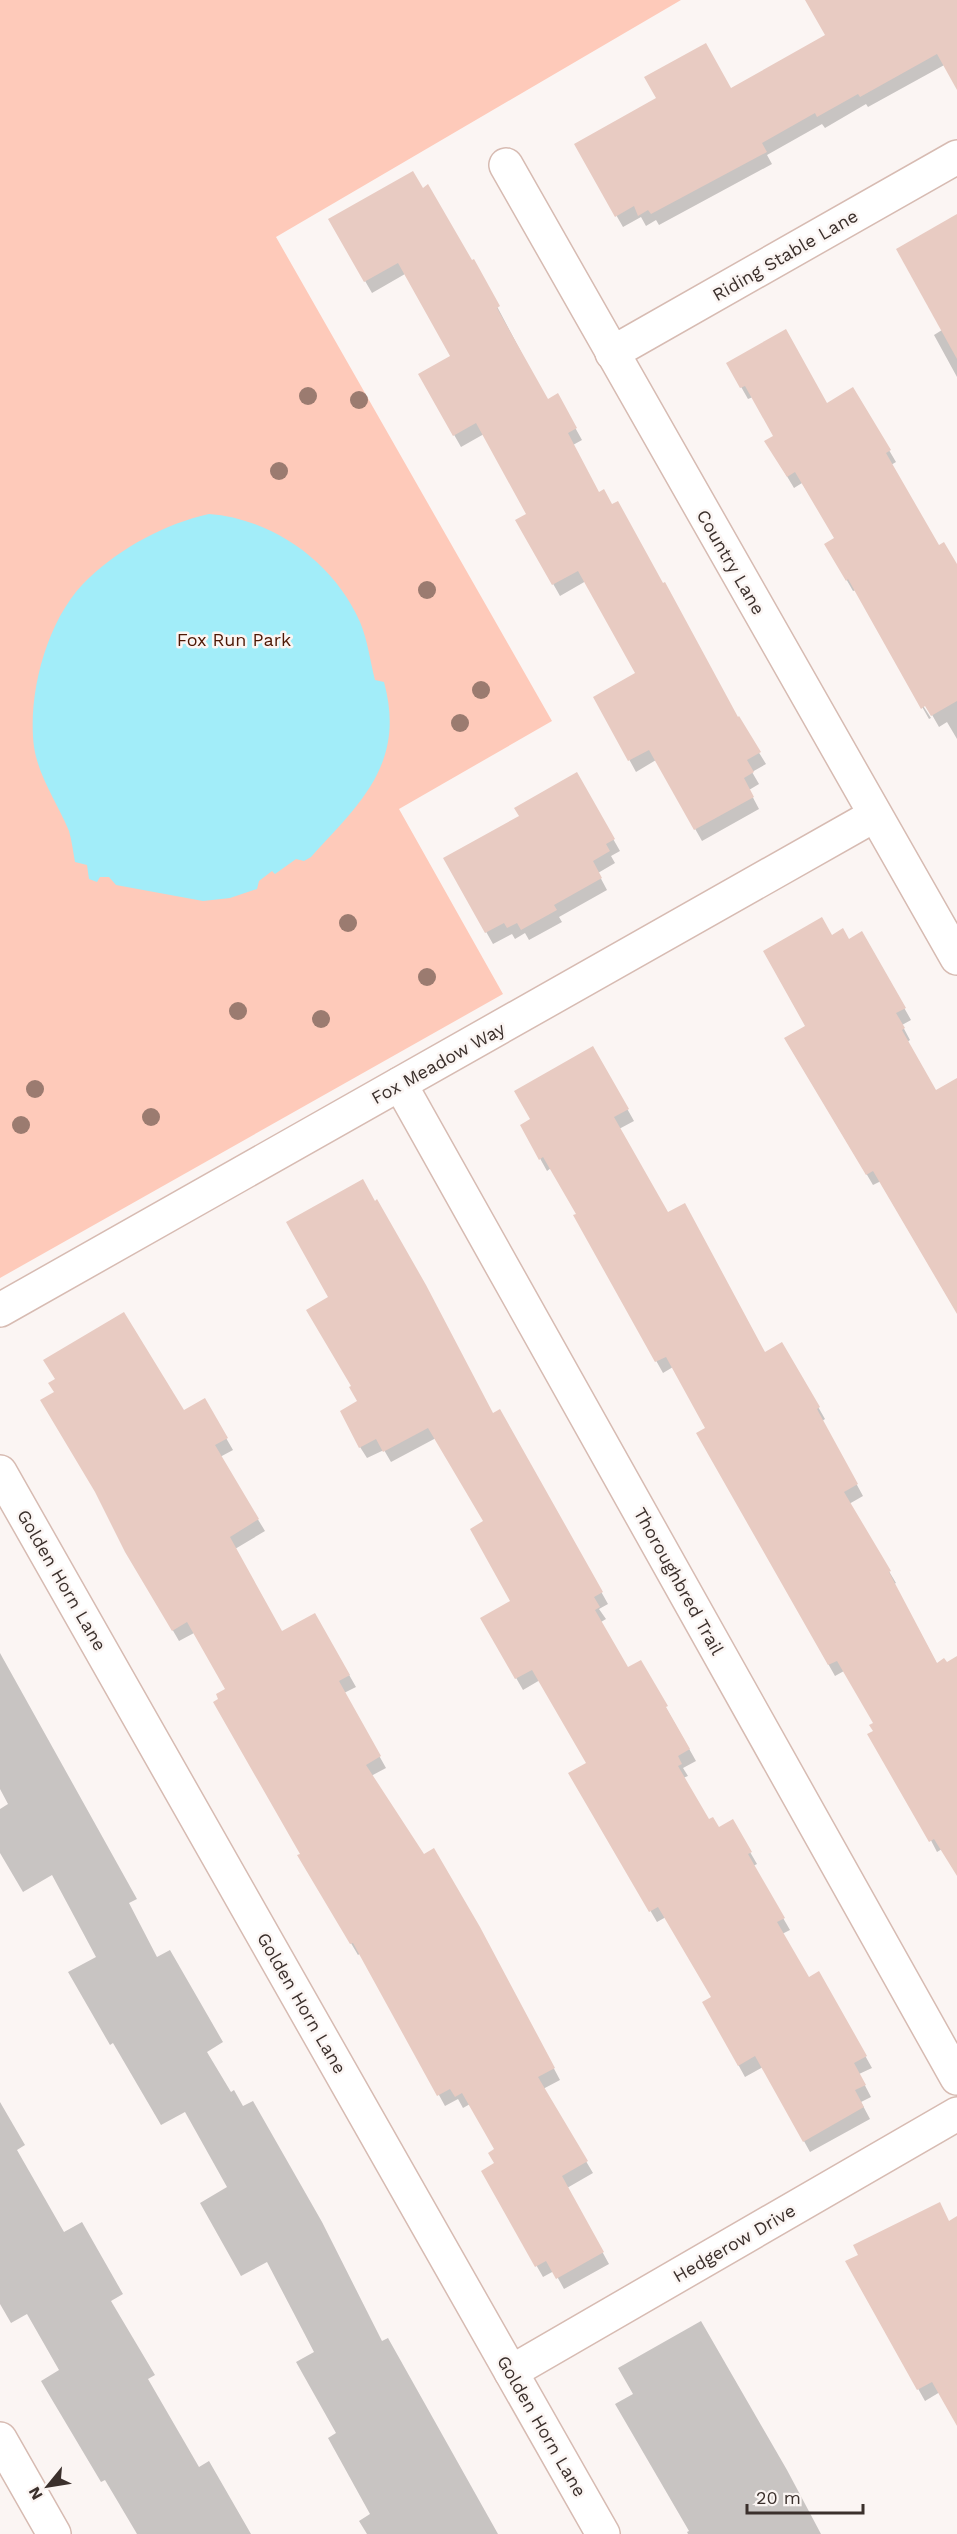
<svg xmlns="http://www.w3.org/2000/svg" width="957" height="2534" font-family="'Work Sans',sans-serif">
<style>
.green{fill:#fecaba}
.water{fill:#a2edf9}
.shadow{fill:#0003}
.building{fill:#e8cbc2}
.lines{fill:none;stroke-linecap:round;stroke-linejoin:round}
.minor-casing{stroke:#d7bbb2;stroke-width:36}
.minor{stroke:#fff;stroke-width:33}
.tree{fill:#9b7b70}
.labels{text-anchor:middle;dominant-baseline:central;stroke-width:5;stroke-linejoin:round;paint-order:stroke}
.street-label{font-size:18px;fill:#3b302c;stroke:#fbf5f3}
.park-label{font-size:18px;fill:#4d1805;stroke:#fbf5f3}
</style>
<rect width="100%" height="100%" fill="#fbf5f3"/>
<polygon class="green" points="0,0 681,0 276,237 552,721 399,809 503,994 0,1278"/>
<path class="water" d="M209,514C274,519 334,563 360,622C368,641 370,661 375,680L384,682C406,763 361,802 311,857L304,861L296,859L275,874L272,871L259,881L257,889L230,898L203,901L116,885L109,877H100L97,882L89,879L87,865L75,862C73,852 72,841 69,831C57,802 39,778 34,747C27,693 48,615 89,578C122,547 165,524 209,514Z"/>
<g class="shadow">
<polygon points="807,0 957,0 957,58 868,107 866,104 825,128 822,124 767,155 772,164 659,225 656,220 646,226 641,217 623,227 576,145 731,90 827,35"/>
<polygon points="957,215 957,377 934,335 942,330"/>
<polygon points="330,220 473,261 547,401 557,395 582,440 573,445 599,494 766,764 752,772 759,784 749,790 759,809 702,841 656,760 636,772 595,697 637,673 586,581 560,596 517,520 528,514 484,434 461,447 420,375 452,357 405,274 372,293"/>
<polygon points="728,364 827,405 853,389 896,462 891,465 939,547 957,567 957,739 947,722 939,727 923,699 920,701 931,718 929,719 856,590 853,591 826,544 836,538 802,483 794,488 773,453 775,436 753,397 748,399"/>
<polygon points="576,774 620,851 611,856 615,863 598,873 607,890 559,917 562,922 529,940 525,933 515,939 512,934 493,944 445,859 521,817"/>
<polygon points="862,933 911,1020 902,1025 910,1040 907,1042 935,1092 957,1096 957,1311 881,1181 873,1185 786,1038 807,1026 832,937 848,941"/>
<polygon points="593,1048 634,1121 619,1129 668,1214 765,1354 782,1344 825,1419 822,1421 863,1496 849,1504 896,1583 894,1584 937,1664 946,1664 957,1658 957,1874 942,1849 937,1852 875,1732 875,1723 844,1671 835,1676 698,1433 707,1428 673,1367 663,1373 575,1216 578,1214 551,1168 547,1171 522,1126 532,1120"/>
<polygon points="204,1400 233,1450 220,1457 265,1531 235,1549 282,1633 315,1615 356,1687 344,1693 386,1768 371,1776 423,1856 486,1940 560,2080 543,2089 593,2173 567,2188 609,2264 564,2289 554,2271 543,2277 483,2172 497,2164 496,2149 470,2104 463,2108 458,2099 445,2106 361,1953 358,1955 306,1867 302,1854 220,1699 227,1689 194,1633 179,1641 127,1551 183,1412"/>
<polygon points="359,1402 493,1415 500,1411 608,1604 599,1609 606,1619 601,1622 628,1669 640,1662 696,1761 683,1768 688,1776 683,1778 708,1822 718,1829 732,1821 757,1864 753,1866 790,1930 782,1934 808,1979 819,1973 872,2068 859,2074 871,2097 861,2102 870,2119 810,2152 763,2067 745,2077 704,2003 713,1998 666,1917 657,1922 570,1774 588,1763 540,1680 523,1690 482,1618 512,1601 485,1522 436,1438 391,1462 384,1450 367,1458 360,1447"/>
<polygon points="0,1653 137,1899 129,1903 157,1957 170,1950 223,2042 207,2052 231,2092 234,2090 243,2106 253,2101 322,2222 382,2341 388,2338 498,2534 367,2534 359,2521 370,2514 328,2438 336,2433 296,2362 314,2352 267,2262 241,2276 200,2203 227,2187 185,2112 161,2125 113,2043 110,2045 68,1972 96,1957 52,1875 23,1892 0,1853 0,1809 8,1804 0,1789"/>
<polygon points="0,2102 25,2145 17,2150 64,2232 82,2222 123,2294 111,2301 155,2375 148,2379 199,2467 209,2461 251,2534 137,2534 105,2480 101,2482 48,2393 41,2381 59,2370 27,2314 11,2323 0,2304"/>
<polygon points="957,2219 957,2423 940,2392 925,2401 847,2262"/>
<polygon points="701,2321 787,2470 821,2534 688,2534 687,2532 689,2531 615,2404 633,2394 618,2368"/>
</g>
<g class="building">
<polygon points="805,0 957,0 957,90 937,54 860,97 858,94 817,117 815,113 762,143 767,152 651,214 648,210 638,216 634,206 615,217 574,144 656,98 644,77 706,43 731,88 825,35"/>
<polygon points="413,171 423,188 428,184 472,260 474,259 500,306 497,308 548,399 558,393 577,428 568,433 599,492 604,489 612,504 618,501 663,583 665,582 738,717 739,716 761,752 747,760 754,772 744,778 754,797 694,830 649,750 628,761 593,697 635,673 578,571 552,585 515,520 526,514 476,423 453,436 418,374 450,356 398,263 364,282 328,219"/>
<polygon points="957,214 957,359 896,249"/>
<polygon points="786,329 827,403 853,387 891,450 886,453 939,545 944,542 957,564 957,701 931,716 925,706 921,709 848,579 846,581 824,544 834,538 795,472 787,477 764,441 773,436 745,386 740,388 726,363"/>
<polygon points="577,772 615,839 606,844 610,851 593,861 602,878 554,905 557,910 521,930 517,923 507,928 504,923 485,933 443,858 519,816 514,808"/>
<polygon points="822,917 832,935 843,928 849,939 862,931 906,1008 896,1013 905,1028 902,1030 936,1090 957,1078 957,1314 873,1171 866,1175 784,1038 805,1026 763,951"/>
<polygon points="593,1046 629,1109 614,1117 668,1212 685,1203 765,1352 782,1342 820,1407 817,1409 858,1484 844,1492 891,1571 889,1572 937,1663 944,1658 947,1662 957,1656 957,1876 934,1839 929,1842 867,1734 873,1731 869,1725 873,1723 837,1661 828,1665 696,1433 705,1428 666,1357 655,1362 573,1215 576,1214 543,1157 539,1160 520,1125 530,1119 514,1091"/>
<polygon points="363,1179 375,1201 377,1199 426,1285 493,1413 500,1409 603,1592 594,1597 600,1607 595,1610 628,1667 641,1660 668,1706 666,1707 690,1749 678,1756 682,1764 678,1766 709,1819 713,1817 719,1827 733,1819 752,1852 748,1854 785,1918 777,1922 809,1977 819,1971 867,2056 854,2063 866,2085 855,2090 864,2107 803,2142 755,2056 738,2066 702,2002 711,1997 658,1907 649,1912 568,1773 586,1763 532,1670 515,1679 480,1618 510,1601 470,1529 483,1521 428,1428 383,1452 376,1439 359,1448 340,1411 357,1401 349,1387 351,1386 306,1310 328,1297 286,1222"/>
<polygon points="124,1312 184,1410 205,1398 228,1438 215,1445 259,1519 230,1537 282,1631 315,1613 350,1675 339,1681 381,1756 366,1765 424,1854 434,1848 480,1927 555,2068 538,2077 588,2161 562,2176 604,2252 556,2279 546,2261 535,2267 481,2171 494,2163 488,2153 494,2149 462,2093 455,2097 450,2089 437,2096 353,1943 350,1944 297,1855 300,1854 213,1702 218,1699 216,1694 225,1689 187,1622 172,1631 125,1552 95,1492 40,1400 54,1392 48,1383 55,1379 43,1360"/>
<polygon points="940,2202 949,2221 957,2216 957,2426 932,2382 917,2390 845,2261 858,2255 853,2245"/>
</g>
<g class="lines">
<defs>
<g id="minor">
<polyline points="506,165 957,958"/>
<polyline points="612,353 957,157"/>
<polyline points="400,1084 957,2078"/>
<polyline points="0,1310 875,815"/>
<polyline points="0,1472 603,2534"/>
<polyline points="511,2372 957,2114"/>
<polyline points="0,2439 54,2534"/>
</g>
</defs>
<use href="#minor" class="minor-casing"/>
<use href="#minor" class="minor"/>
</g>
<g class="tree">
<circle cx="308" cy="396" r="9"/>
<circle cx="359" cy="400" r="9"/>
<circle cx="279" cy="471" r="9"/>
<circle cx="427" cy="590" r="9"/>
<circle cx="481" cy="690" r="9"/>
<circle cx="460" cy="723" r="9"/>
<circle cx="348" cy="923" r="9"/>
<circle cx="427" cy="977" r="9"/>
<circle cx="238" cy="1011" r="9"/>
<circle cx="321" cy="1019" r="9"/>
<circle cx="35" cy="1089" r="9"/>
<circle cx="151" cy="1117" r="9"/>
<circle cx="21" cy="1125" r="9"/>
</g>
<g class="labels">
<g class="street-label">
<text transform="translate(785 255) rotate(-30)">Riding Stable Lane</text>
<text transform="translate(731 562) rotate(60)">Country Lane</text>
<text transform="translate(438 1063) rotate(-29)">Fox Meadow Way</text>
<text transform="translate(62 1580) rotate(60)">Golden Horn Lane</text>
<text transform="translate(679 1581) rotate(61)">Thoroughbred Trail</text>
<text transform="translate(302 2003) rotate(60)">Golden Horn Lane</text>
<text transform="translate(734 2243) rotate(-30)">Hedgerow Drive</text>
<text transform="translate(542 2426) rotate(60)">Golden Horn Lane</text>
</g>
<g class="park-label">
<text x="234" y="639">Fox Run Park</text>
</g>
</g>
<g transform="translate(48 2486) rotate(240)" stroke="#fbf5f3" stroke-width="4.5" paint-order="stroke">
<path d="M0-4.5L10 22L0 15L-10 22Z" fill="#3b302c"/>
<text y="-9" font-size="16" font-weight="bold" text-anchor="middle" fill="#3b302c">N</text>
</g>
<path d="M747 2504v9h116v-9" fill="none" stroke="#3b302c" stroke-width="3"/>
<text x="756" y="2504" font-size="18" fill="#3b302c" stroke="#fbf5f3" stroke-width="4.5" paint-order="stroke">20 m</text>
</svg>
